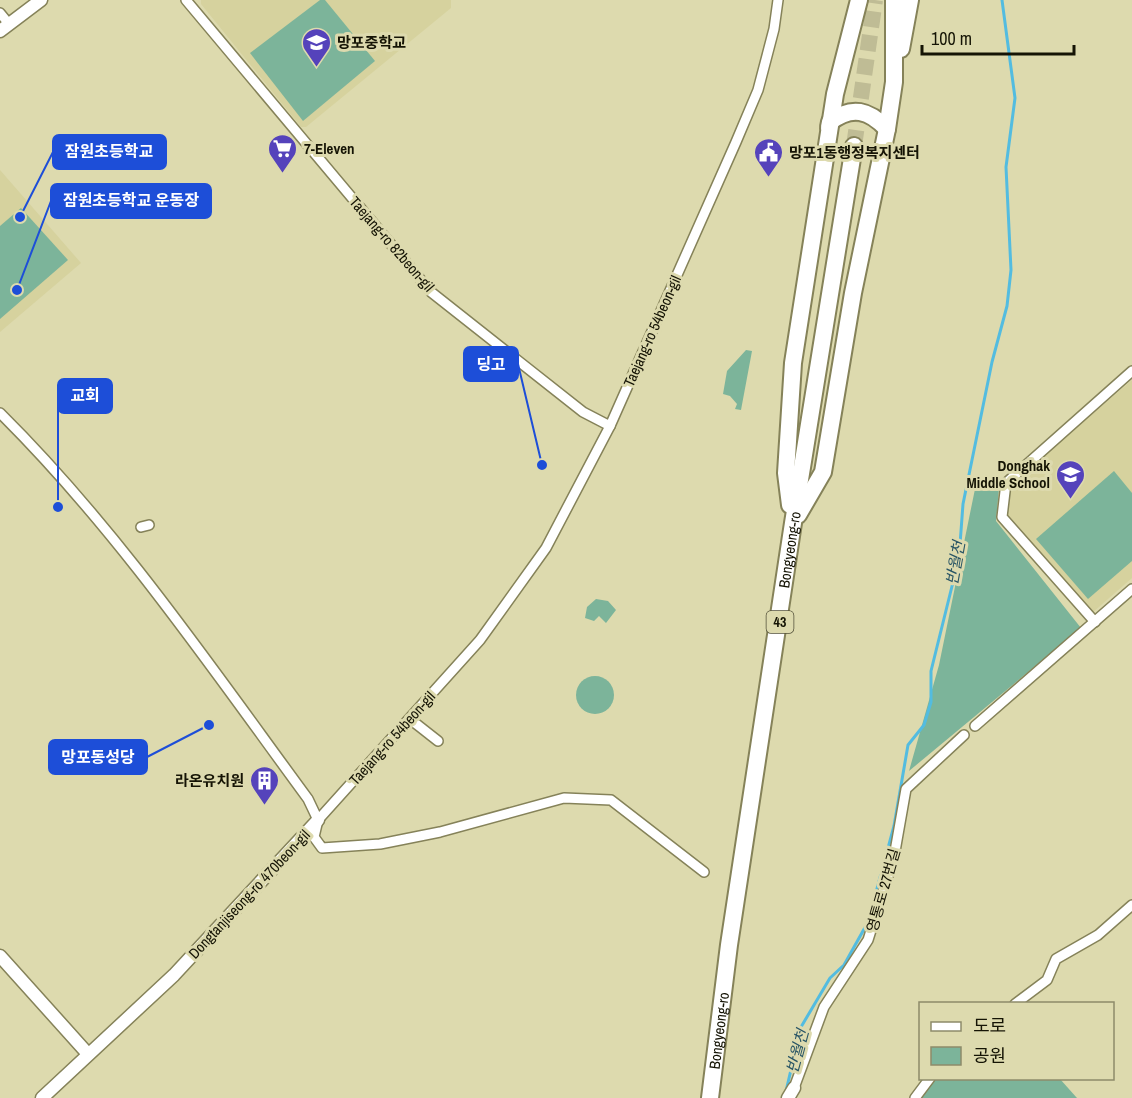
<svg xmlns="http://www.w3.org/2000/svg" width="1132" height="1098" font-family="'Archivo Narrow','Noto Sans KR',sans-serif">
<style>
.built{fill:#d6d29e}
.green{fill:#7cb49a}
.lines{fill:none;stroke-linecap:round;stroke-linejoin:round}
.stream{stroke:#53bce0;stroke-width:3}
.highway-tunnel{stroke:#bfbc95;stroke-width:16;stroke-dasharray:16 8;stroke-linecap:butt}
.street-casing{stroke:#858259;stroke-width:12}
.secondary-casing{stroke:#858259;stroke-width:15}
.highway-casing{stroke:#858259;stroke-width:20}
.street{stroke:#fff;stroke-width:9}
.secondary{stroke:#fff;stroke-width:12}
.highway{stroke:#fff;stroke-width:16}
.labels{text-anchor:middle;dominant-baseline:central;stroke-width:6;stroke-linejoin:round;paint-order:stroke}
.shield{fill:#dddaae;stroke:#514f38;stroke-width:1.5}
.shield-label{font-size:14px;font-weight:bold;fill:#151405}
.poi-label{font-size:15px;font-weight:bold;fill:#151405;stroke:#dddaae;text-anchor:start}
.street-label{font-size:15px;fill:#151405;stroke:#dddaae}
.water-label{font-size:16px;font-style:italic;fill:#295565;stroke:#dddaae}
.leader{fill:none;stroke:#1d4ed8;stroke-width:2}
.callout-dot{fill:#1d4ed8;stroke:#dddaae;stroke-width:2}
.callout{fill:#1d4ed8;stroke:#1d4ed8;stroke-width:2}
.callout-label{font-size:16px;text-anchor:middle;font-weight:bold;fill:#fff}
</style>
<rect width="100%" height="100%" fill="#dddaae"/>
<g class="built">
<polygon points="201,0 451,0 451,8 306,127 301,127 201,4"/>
<polygon points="0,170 81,263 0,332"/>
<polygon points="1132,380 1132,578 1092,613 1007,514 1011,484"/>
</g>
<g class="green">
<polygon points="320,0 325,0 375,61 303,121 250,53"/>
<polygon points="21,208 68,260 0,319 0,226"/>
<polygon points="746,350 752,351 741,410 735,409 737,404 730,396 723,394 727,371"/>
<polygon points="1114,471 1132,493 1132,561 1088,599 1036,539"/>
<polygon points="999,488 996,521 1081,628 909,771 939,665 975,489"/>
<polygon points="596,599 608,601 616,610 606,623 599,616 594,621 585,618 587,607"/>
<circle cx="595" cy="695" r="19"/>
<polygon points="930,1078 1060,1079 1077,1098 915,1098"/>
</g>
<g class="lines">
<polyline class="stream" points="786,1091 801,1027 830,978 844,965 868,922 894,826 908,745 924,725 931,702 931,671 959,558 963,504 992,362 1007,306 1011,270 1006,167 1015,98 1002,0"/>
<polyline class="highway-tunnel" points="854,146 875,0"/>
<defs>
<g id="street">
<polyline points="186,0 431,292 583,412 610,426"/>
<polyline points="0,13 9,24"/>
<path d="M0,413C117,529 211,667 308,799L318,820"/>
<polyline points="141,527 149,525"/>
<polyline points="1095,622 1002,517 1006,483 1132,371"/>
<polyline points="410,719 438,741"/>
<polyline points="975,726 1132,589"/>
<polyline points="318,820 480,640 546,548 610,426 736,142 758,90 774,29 778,0"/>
<polyline points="318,820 314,837 322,848 380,844 440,832 564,798 611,800 704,872"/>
<polyline points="1015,1004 1047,980 1056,959 1098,935 1132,905"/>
<polyline points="794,1088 824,1007 868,940 894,857 906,789 964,735"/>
<polyline points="915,1098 930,1078"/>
</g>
<g id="secondary">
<polyline points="0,31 41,0"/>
<polyline points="0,956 88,1054"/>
<polyline points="42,1098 174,975 318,820"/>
<polyline points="788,1098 794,1088"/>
</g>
<g id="highway">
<polyline points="901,49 910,0"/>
<path d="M829,127L830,122C852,105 869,110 887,129"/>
<polyline points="790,505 786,473 793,363 835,94 859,0"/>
<polyline points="798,515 823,472 853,293 887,129 894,82 894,0"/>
<path id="s1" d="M710,1098L729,945L793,523L854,146"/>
</g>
</defs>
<use href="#street" class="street-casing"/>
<use href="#secondary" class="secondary-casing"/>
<use href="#highway" class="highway-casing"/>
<use href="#street" class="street"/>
<use href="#secondary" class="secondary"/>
<use href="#highway" class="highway"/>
</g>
<defs>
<symbol id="school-pin" viewBox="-11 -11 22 30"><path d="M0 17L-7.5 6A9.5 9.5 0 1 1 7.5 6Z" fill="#5543bb" stroke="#dddaae"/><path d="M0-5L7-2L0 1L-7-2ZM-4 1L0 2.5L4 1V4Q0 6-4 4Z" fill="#fff"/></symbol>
<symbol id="supermarket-pin" viewBox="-11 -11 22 30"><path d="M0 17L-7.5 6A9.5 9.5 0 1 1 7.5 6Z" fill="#5543bb" stroke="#dddaae"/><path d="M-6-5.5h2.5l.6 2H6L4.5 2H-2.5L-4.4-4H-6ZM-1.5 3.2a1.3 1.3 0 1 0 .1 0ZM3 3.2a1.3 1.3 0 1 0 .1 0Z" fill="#fff"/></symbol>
<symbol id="civic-pin" viewBox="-11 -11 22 30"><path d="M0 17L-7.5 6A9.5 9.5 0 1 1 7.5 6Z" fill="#5543bb" stroke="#dddaae"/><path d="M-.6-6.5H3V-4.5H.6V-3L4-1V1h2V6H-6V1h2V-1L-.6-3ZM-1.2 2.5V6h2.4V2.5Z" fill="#fff"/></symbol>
<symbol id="building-pin" viewBox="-11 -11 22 30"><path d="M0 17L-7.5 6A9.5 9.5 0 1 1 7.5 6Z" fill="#5543bb" stroke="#dddaae"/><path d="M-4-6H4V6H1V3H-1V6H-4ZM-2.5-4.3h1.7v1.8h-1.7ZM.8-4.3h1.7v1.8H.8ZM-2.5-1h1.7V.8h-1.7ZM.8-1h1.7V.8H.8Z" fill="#fff"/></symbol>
</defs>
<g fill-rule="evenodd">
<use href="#school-pin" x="300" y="26" width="33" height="45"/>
<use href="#supermarket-pin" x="266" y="132" width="33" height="45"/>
<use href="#civic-pin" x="752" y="136" width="33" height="45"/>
<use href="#school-pin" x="1054" y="458" width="33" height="45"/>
<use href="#building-pin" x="248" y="764" width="33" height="45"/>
</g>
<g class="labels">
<rect class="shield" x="766.5" y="611" width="27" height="22" rx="4.5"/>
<g class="shield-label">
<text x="780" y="622">43</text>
</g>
<g class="poi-label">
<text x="337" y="42">망포중학교</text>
<text x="304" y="148">7-Eleven</text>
<text x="789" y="152">망포1동행정복지센터</text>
<text x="1050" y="465" text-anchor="end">Donghak<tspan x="1050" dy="17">Middle School</tspan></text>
<text x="244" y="780" text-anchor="end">라온유치원</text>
</g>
<g class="street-label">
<text transform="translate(392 244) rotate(49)">Taejang-ro 82beon-gil</text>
<text transform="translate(652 331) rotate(-66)">Taejang-ro 54beon-gil</text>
<text stroke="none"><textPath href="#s1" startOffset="554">Bongyeong-ro</textPath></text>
<text transform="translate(392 738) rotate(-48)">Taejang-ro 54beon-gil</text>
<text transform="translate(883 890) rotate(-74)">영통로 27번길</text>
<text transform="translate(249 894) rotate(-47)">Dongtanjiseong-ro 470beon-gil</text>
<text stroke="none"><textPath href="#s1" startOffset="68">Bongyeong-ro</textPath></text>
</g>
<g class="water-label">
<text transform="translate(955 563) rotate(-80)">반월천</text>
<text transform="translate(797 1051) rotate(-75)">반월천</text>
</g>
</g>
<path class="leader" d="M20 217L53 152M17 290L51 201M542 465L518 364M58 507L58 396M209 725L147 757"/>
<g class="callout-dot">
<circle cx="20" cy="217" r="6"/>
<circle cx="17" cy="290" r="6"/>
<circle cx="542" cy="465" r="6"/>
<circle cx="58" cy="507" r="6"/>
<circle cx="209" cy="725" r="6"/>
</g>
<g class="callout">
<rect x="53" y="135" width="113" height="34" rx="6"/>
<rect x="51" y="184" width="160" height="34" rx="6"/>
<rect x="464" y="347" width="54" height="34" rx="6"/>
<rect x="58" y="379" width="54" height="34" rx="6"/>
<rect x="49" y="740" width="98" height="34" rx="6"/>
</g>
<g class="callout-label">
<text x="109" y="157">잠원초등학교</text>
<text x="131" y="206">잠원초등학교 운동장</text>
<text x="491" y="370">딩고</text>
<text x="85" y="401">교회</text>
<text x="98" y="763">망포동성당</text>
</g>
<rect x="919" y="1002" width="195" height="78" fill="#dddaae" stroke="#8d8b6a" stroke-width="1.5"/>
<rect x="931" y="1022" width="30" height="9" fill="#ffffff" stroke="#8d8b6a" stroke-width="1.5"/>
<text x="973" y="1032" font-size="18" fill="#151405">도로</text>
<rect x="931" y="1047" width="30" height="18" fill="#7cb49a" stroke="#8d8b6a" stroke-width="1.5"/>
<text x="973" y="1062" font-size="18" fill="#151405">공원</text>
<path d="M922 45v9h152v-9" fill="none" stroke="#151405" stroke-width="3"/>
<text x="931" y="45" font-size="18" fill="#151405" stroke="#dddaae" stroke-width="4.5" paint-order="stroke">100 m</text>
</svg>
